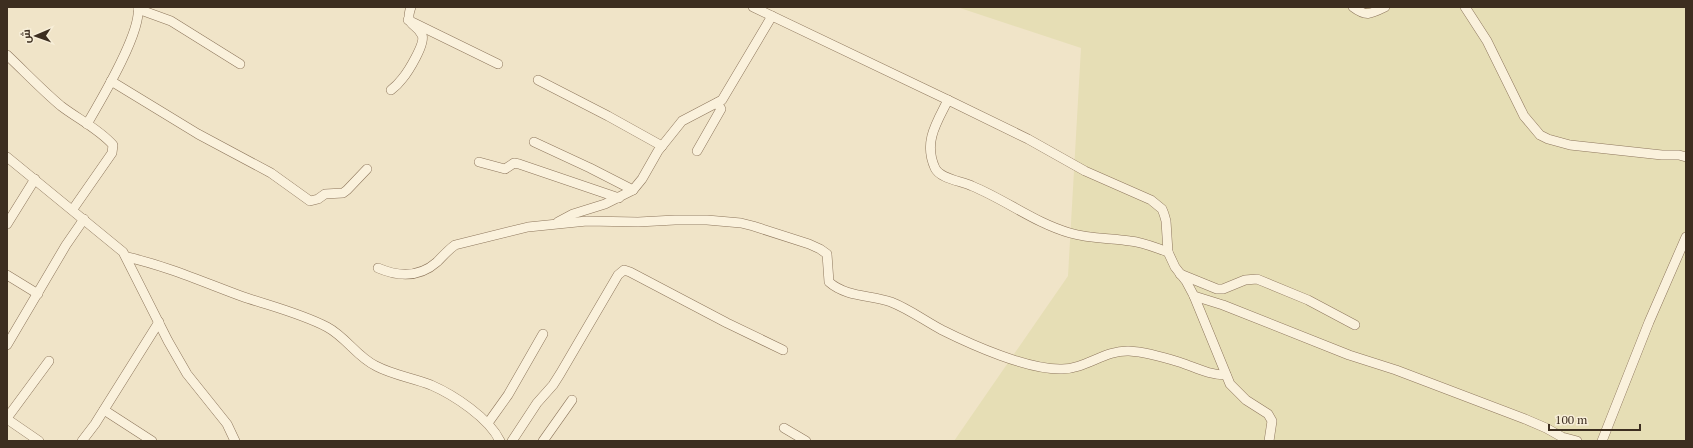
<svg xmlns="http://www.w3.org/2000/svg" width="1693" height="448" font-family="'PT Serif',Cairo,serif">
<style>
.farmland{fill:#e6deb5}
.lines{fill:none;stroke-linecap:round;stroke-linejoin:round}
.minor-casing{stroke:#8d765c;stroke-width:10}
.minor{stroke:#faf1dc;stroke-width:9}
</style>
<rect width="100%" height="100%" fill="#f0e4c8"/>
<polygon class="farmland" points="957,7 1686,7 1686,441 954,441 1068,276 1081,48"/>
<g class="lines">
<defs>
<g id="minor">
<polyline points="753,7 948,100 1028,139 1085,171 1151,200 1162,209 1164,214 1166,221 1168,252 1175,267 1186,281 1194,296 1230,384 1246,400 1268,414 1272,421 1269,441"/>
<path d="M1353,7C1366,17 1371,14 1385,7"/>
<polyline points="1465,7 1487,41 1524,116 1540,135 1548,139 1570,145 1662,155 1679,155 1686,157"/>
<polyline points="138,9 171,21 240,64"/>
<polyline points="408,20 498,64"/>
<path d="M7,55C25,72 42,90 61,106C78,119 99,129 113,145L112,153L73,209"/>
<polyline points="538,80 608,116 662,146"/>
<polyline points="111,81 198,134 271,173 310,201 318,199 325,194 343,193 347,190 367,169"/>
<path d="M391,90C395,87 399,83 402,79C408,72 426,43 422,35C416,22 404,27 411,7"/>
<path d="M948,100C937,122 923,142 935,168C940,179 962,181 972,186C1006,200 1035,223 1070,233C1090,239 1110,238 1130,241C1143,242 1156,248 1168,252"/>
<path d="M87,124C101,100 142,32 138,7"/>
<polyline points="534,142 590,168 633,190"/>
<polyline points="697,151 721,109 717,103"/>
<polyline points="7,157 123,252 168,341 187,374 227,424 235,441"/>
<polyline points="479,162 505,169 514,163 519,164 619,198"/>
<polyline points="558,222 573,214 605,204 633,190 642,179 658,151 682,121 722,100 772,16"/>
<polyline points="7,224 35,179"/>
<path d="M127,257C167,266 203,282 241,296C270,306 300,313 327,327C346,337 357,357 376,366C393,375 413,378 431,385C454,395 489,418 500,441"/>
<path d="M378,268C399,277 419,278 437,262C443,256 448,250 455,245L528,227L587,221L638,222L675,220H707L741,223L753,226L809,244L820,249L827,254L829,282C846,297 870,295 891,302C909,309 925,321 942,330C972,345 1028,370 1062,369C1085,369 1105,350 1129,351C1146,352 1163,357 1179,362C1195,367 1208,375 1226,375"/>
<polyline points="1180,274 1217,289 1223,289 1245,280 1257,279 1308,300 1355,325"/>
<polyline points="7,275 38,294"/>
<polyline points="1194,296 1223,305 1349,355 1396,370 1525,419 1546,428 1562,437 1577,441"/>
<polyline points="7,345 66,245 84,219"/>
<polyline points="104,410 152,441"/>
<polyline points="7,418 49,361"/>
<polyline points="7,419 39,441"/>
<polyline points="488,423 508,395 543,334"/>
<polyline points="784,428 806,441"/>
<polyline points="82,441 95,424 159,322"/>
<polyline points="512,441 537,403 553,385 560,374 618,275 624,270 630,272 727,323 783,350"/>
<polyline points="543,441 572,400"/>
<polyline points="1602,441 1649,322 1686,237"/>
</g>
</defs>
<use href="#minor" class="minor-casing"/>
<use href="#minor" class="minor"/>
</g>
<rect width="1693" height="448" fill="none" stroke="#3d2e20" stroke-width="16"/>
<g transform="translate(36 36) rotate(268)" stroke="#f7eed8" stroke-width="3" paint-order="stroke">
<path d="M0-3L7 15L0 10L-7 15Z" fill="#3d2e20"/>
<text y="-6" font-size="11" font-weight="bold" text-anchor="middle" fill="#3d2e20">ش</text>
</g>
<path d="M1549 424v6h91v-6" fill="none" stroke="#3d2e20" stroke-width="2"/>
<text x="1555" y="424" font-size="12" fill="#3d2e20" stroke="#f7eed8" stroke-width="3" paint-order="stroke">100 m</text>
</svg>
